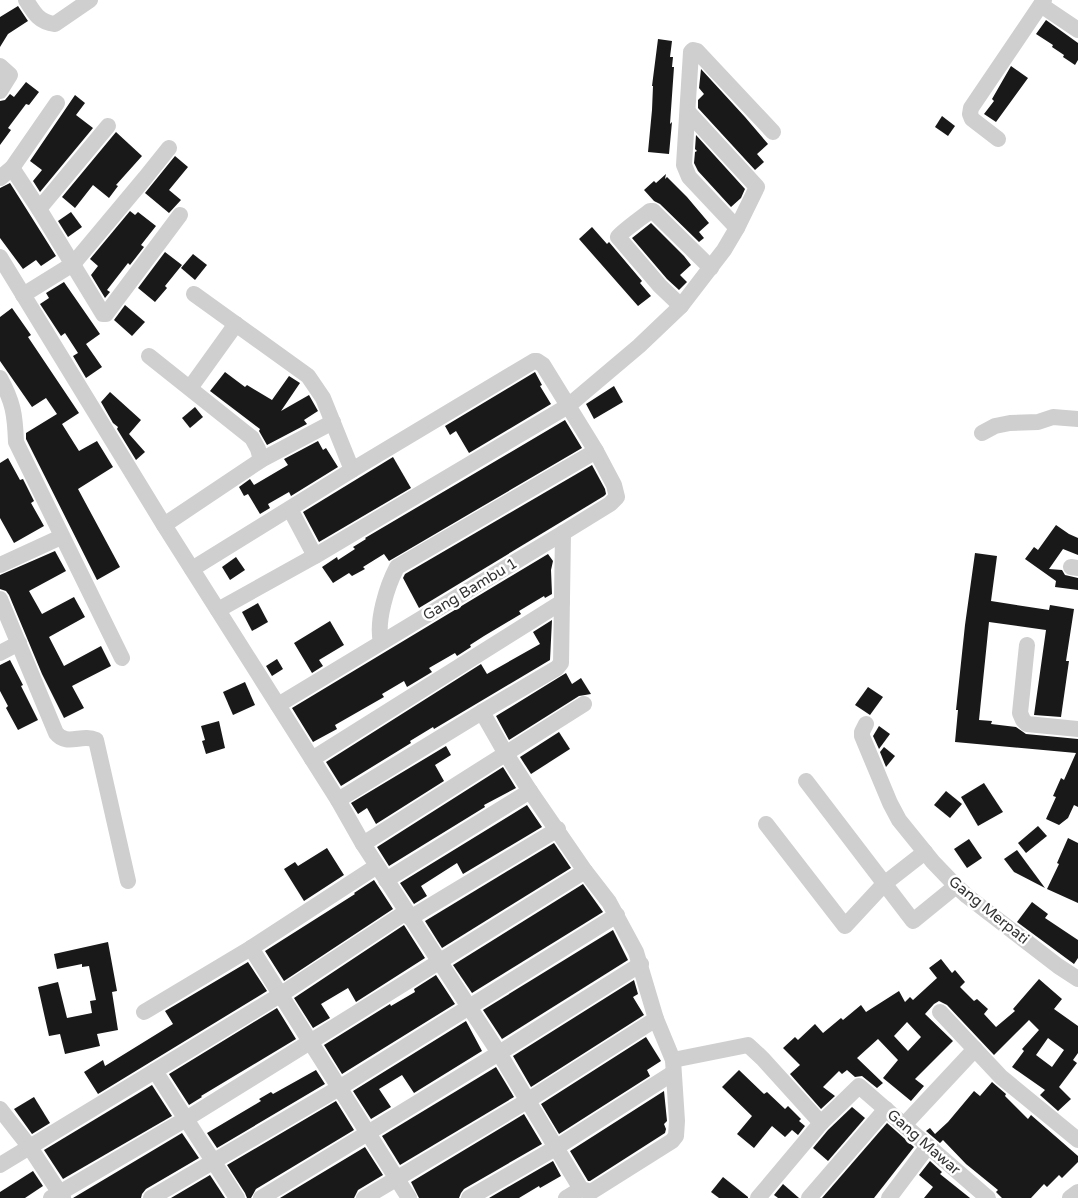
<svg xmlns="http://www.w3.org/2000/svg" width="1078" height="1198" font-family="'Varela Round',sans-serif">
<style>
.building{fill:#191919;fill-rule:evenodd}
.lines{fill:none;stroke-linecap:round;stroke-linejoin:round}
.minor{stroke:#cfcfcf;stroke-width:16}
.labels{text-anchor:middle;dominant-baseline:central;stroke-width:5;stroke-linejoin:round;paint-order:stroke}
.street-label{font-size:15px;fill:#323232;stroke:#fff}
</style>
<rect width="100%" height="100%" fill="#fff"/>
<g class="building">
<polygon points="18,6 28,21 8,34 0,47 0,17"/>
<polygon points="1046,20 1078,43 1078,60 1075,65 1063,57 1064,55 1052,47 1053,45 1036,34"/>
<polygon points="658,39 672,41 670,57 673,57 672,67 674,67 670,124 672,122 669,154 648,152 652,110 653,86 652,86"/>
<polygon points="1011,66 1028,78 996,122 984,114 994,101 992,99"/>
<polygon points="701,69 745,117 768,144 757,154 764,162 755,170 698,108 698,100 704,94 699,88"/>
<polygon points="26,82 39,92 29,105 26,104 8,128 11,130 0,145 0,101 5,100 10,94 14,97"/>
<polygon points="75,95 85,103 76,115 93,128 40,192 33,181 42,170 30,161"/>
<polygon points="942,116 955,126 948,136 935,127"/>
<polygon points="116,132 142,156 116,185 118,186 109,198 93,185 75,208 62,197"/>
<polygon points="696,135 745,189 741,198 731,207 698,171 694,163 695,152 697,151 695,149"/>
<polygon points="175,156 188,167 169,190 181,200 169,213 145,193"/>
<polygon points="666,174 665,179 667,177 687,197 709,223 699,232 704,238 699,242 660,204 654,201 644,190 654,181 656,183"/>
<polygon points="10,183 56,256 41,266 36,260 23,269 0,238 0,188"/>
<polygon points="130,211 135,215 138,212 156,226 141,245 144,247 130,265 128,263 107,290 110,292 105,298 91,275 98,266 90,259"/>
<polygon points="71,212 82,227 68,237 58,221"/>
<polygon points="651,223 684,256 691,265 680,275 687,282 679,290 667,279 632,238"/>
<polygon points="592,227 607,244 609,242 642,281 640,283 651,296 638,306 579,239"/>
<polygon points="165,252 182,265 165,286 167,288 155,302 138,288"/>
<polygon points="193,254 207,265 195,280 181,268"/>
<polygon points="64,282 100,334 86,344 102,367 86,378 73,356 78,353 65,333 61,336 40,304 49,298 46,293"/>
<polygon points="125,305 145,322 132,336 114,320"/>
<polygon points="12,308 31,335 28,337 79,413 62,424 79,451 97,441 113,467 78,489 120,567 97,580 26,439 26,433 57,414 46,398 32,407 0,361 0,317"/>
<polygon points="225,372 245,387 247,385 272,400 289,376 300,383 281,411 309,395 318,411 304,420 307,424 267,445 259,431 260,429 210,391"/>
<polygon points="535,372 542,385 540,386 551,404 469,453 456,431 450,435 445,426"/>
<polygon points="614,386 623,402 594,419 586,404"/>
<polygon points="110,392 141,420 129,434 145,452 136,460 117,429 118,427 113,423 101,402"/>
<polygon points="195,407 203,417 190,428 182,418"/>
<polygon points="565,420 582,448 389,561 384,554 363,567 365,569 352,576 349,573 333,583 322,567 337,557 338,560 355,549 353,547 366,539 365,538"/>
<polygon points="318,441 323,450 326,448 338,467 291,496 289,492 268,504 270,508 260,514 248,494 244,496 239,487 250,479 254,485 288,465 284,459"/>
<polygon points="393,457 411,488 319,542 303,512"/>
<polygon points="8,458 20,480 23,479 34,501 31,503 44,526 14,543 0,518 0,463"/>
<polygon points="592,465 605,489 606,494 604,496 419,608 403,578 405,574"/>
<polygon points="1056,525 1069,534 1078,538 1078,555 1063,549 1049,569 1062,570 1065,575 1078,578 1078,590 1055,587 1056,581 1025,559 1034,547 1038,550"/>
<polygon points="55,551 66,571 29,591 42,614 74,597 85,617 49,637 64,666 101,646 111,666 72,686 84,708 64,718 42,674 9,595 6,591 0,589 0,575"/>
<polygon points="975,553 997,556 991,601 1049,610 1050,605 1074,609 1066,661 1069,661 1061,717 1034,715 1046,630 989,622 979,720 992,721 991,724 1016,727 1026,734 1078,739 1078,807 1074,805 1068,818 1059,825 1046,819 1056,797 1053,796 1061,778 1064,780 1076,753 955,742 958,710 956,710 965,625"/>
<polygon points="548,554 553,561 551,570 552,594 545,598 544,596 519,611 521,614 484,636 470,645 471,647 457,656 455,653 429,668 432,672 407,687 404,681 382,694 384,697 335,725 337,729 313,742 292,708"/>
<polygon points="236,557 245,570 230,580 222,567"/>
<polygon points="258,603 268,622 252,631 242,612"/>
<polygon points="552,620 550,660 434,729 433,727 410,741 411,743 341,786 326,762 481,664 487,674 540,644 533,632"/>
<polygon points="330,621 344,645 319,660 323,666 312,673 294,643"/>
<polygon points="277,659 283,669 272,676 266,666"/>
<polygon points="10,660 23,685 21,686 38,720 18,730 6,708 8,706 0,691 0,665"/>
<polygon points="566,673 572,684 581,678 591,694 579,696 509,740 496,716"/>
<polygon points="245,682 255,705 233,715 223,692"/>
<polygon points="868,687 883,697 870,715 855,705"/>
<polygon points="219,721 225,748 206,754 202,741 205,740 201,726"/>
<polygon points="879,726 890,734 879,749 873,736"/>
<polygon points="559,732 570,749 531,774 520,757"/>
<polygon points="446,746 451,755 435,765 444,781 376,824 367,808 358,814 351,803"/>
<polygon points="884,747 895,756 886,767 880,752"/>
<polygon points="503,767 516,788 484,805 485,807 389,866 377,847"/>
<polygon points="984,783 1003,812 978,826 961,797"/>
<polygon points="946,791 962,804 950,818 934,805"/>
<polygon points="527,805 542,827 463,874 457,863 421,886 427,896 414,904 400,883"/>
<polygon points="1038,826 1047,836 1026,853 1018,843"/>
<polygon points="1068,838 1078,843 1078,903 1047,889 1059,864 1057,863"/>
<polygon points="969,839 982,858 967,868 954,849"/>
<polygon points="554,843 571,868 442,948 425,921"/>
<polygon points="327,848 344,875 304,901 284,869 295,862 298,866"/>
<polygon points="1017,850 1045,888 1014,872 1004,859"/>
<polygon points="374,880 393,909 284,981 265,951 355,894 354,893"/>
<polygon points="583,884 603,912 472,993 453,965"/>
<polygon points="1032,902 1048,914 1045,918 1078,940 1078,958 1074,964 1017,922"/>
<polygon points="404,925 425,958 356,1002 348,988 321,1004 330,1018 313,1028 294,998"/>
<polygon points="613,930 628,960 502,1039 483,1010"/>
<polygon points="108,942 117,991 112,992 118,1030 97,1034 100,1046 65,1054 60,1034 49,1036 38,987 58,982 67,1018 92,1013 90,1001 96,1000 89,966 82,967 82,964 57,969 54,954"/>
<path d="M941,959L952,973L955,970L965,982L960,987L974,1001L977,999L988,1009L984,1014L996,1027L1015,1011L1013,1009L1039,979L1062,999L1054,1009L1078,1026V1053L1073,1060L1077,1063L1059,1087L1071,1099L1058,1111L1040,1095L1045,1090L1012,1067L1024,1051L1022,1049L1039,1030L1029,1020L994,1055L947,1005L939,1001L934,1004L925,1014L953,1041L915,1079L924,1086L911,1101L883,1078L898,1060L878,1039L857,1058L883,1083L877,1088L862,1076L855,1077L847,1070L842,1074L839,1071L823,1087L835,1096L821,1109L790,1074L800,1065L783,1048L795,1037L798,1040L815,1024L823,1033L841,1018L843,1020L861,1005L866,1012L899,991L905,1002L910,997L913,1000L937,978L929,968ZM907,1022L921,1037L908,1051L894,1036ZM1048,1038L1064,1050L1052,1067L1036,1055Z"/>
<polygon points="248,962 267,991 98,1094 84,1072 103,1060 105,1066 173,1024 165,1011"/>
<polygon points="436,975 455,1004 342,1074 324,1045 390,1004 391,1006 415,992 414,989"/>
<polygon points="634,980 638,994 633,997 644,1015 531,1087 513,1056"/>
<polygon points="277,1008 296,1039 201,1096 202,1097 189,1105 169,1074"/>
<polygon points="466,1021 482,1051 414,1093 402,1075 379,1089 391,1107 371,1119 353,1091"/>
<polygon points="646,1037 661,1061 647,1070 650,1076 559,1134 541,1104"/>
<polygon points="496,1067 514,1097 400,1165 382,1136"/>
<polygon points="316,1070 325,1084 217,1148 207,1133 261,1101 259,1099 271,1092 273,1094"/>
<polygon points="739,1070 764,1094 767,1092 785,1109 788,1106 801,1119 799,1121 805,1126 798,1135 792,1130 785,1137 772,1126 754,1148 737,1134 752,1116 722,1087"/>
<polygon points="992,1082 1006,1094 1005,1096 1028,1119 1031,1115 1078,1156 1078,1162 1062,1178 1059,1175 1047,1187 1044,1184 1031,1198 1002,1198 996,1192 998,1190 966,1164 943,1140 940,1143 926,1131 930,1128 935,1134 948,1122 974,1091 980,1096"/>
<polygon points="152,1085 172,1116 63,1179 44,1150"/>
<polygon points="664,1091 667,1121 664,1124 666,1129 665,1133 590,1181 588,1181 570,1151"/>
<polygon points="34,1097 50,1123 32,1134 14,1109"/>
<polygon points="336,1101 354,1130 256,1189 251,1198 247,1198 245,1193 227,1165"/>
<polygon points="852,1107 865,1118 828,1161 813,1148 828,1130"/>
<polygon points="524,1114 542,1144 464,1189 461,1193 459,1198 419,1198 411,1182"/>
<polygon points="887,1123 914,1147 874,1198 822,1198"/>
<polygon points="182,1133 199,1158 146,1189 142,1194 141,1198 73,1198"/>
<polygon points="365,1147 383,1175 358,1190 354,1198 280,1198"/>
<polygon points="553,1161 561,1176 540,1188 539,1186 519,1198 489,1198"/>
<polygon points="930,1161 942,1172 940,1174 970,1198 924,1198 933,1187 919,1175"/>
<polygon points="33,1171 43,1186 25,1198 0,1198 0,1192"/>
<polygon points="210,1175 225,1198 171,1198"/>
<polygon points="723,1177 748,1197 748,1198 719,1198 711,1192"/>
<polygon points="783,1184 799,1198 778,1198 774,1195"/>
</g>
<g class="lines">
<g class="minor">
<path d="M26,0C34,13 39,22 55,24L90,0"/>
<polyline points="1041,5 1078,30"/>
<polyline points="0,66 10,75 0,91"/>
<polyline points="998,139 972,119 970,114 971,108 1044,0"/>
<polyline points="12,168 39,209 103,314 106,314 180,215"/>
<polyline points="0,178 12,168 57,103"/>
<polyline points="39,209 108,126"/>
<polyline points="737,228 689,177 684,165 691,52 693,50 697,51 773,132"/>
<polyline points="0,257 164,525 338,800 363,844 499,1053 581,1189 591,1192 672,1141 676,1136 677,1121 673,1060 656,1019 636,952 609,902 585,871 530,791 506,754 482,712"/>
<polyline points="23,295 73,264 145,178 169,148"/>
<path d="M681,306L660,286L618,237C620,233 644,216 650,211H653L711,268"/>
<polyline points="149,356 252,438 258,449 261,460"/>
<path d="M0,378C13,402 15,414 16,442L122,658"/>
<polyline points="190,388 236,324"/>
<polyline points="982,433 995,426 1010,423 1038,422 1053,417 1078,419"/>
<polyline points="290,509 315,556"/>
<polyline points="164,525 261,460 333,422"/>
<polyline points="0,565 61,537"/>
<polyline points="1071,567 1078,568"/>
<polyline points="192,569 352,470 323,398 308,376 194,294"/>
<path d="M0,599L56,733C67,747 82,733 96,740L128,881"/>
<polyline points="218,610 315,556 568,406 639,346 681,306 724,250 737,228 757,187 688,112"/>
<path d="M381,642C376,621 387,586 397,567L596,451"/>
<polyline points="1027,645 1020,713 1023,720 1027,724 1078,729"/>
<polyline points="0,653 19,643"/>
<polyline points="278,705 563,533 610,504 617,497 614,485 596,451 543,365 537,361 534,361 352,470"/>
<polyline points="866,724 862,732 862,736 890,803 899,820 933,862 956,886 967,896 1058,966 1078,979"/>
<polyline points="312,759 562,602"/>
<polyline points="806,781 913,921 956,886"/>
<polyline points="338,800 482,712 557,668 561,663 563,533"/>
<polyline points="766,824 845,926 884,884 925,852"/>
<polyline points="363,844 584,704"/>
<polyline points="386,880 530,791"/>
<polyline points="410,918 558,829"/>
<polyline points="251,948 409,1198"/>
<polyline points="144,1012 251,948 377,866"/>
<polyline points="940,1012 1001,1077 1078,1140"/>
<polyline points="673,1060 748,1045 763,1059 821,1123"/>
<polyline points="155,1071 237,1198"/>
<polyline points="0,1109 29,1146 63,1198"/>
<polyline points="904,1125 975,1049"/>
<polyline points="0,1165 280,995 406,912"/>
<polyline points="51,1198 186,1119 585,871"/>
<polyline points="151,1198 339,1088 617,915"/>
<polyline points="261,1198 499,1053 641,964"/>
<polyline points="364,1198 527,1101 656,1019"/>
<polyline points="469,1198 557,1147 673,1073"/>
<polyline points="566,1198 581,1189"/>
<polyline points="758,1198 821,1123 859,1086 988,1198"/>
<polyline points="809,1198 886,1109"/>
<polyline points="889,1198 928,1146"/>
<polyline points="1070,1198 1078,1192"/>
</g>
</g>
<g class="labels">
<g class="street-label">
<text transform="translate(470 589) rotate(-31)">Gang Bambu 1</text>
<text transform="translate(989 910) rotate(39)">Gang Merpati</text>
<text transform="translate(924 1142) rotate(41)">Gang Mawar</text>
</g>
</g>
</svg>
